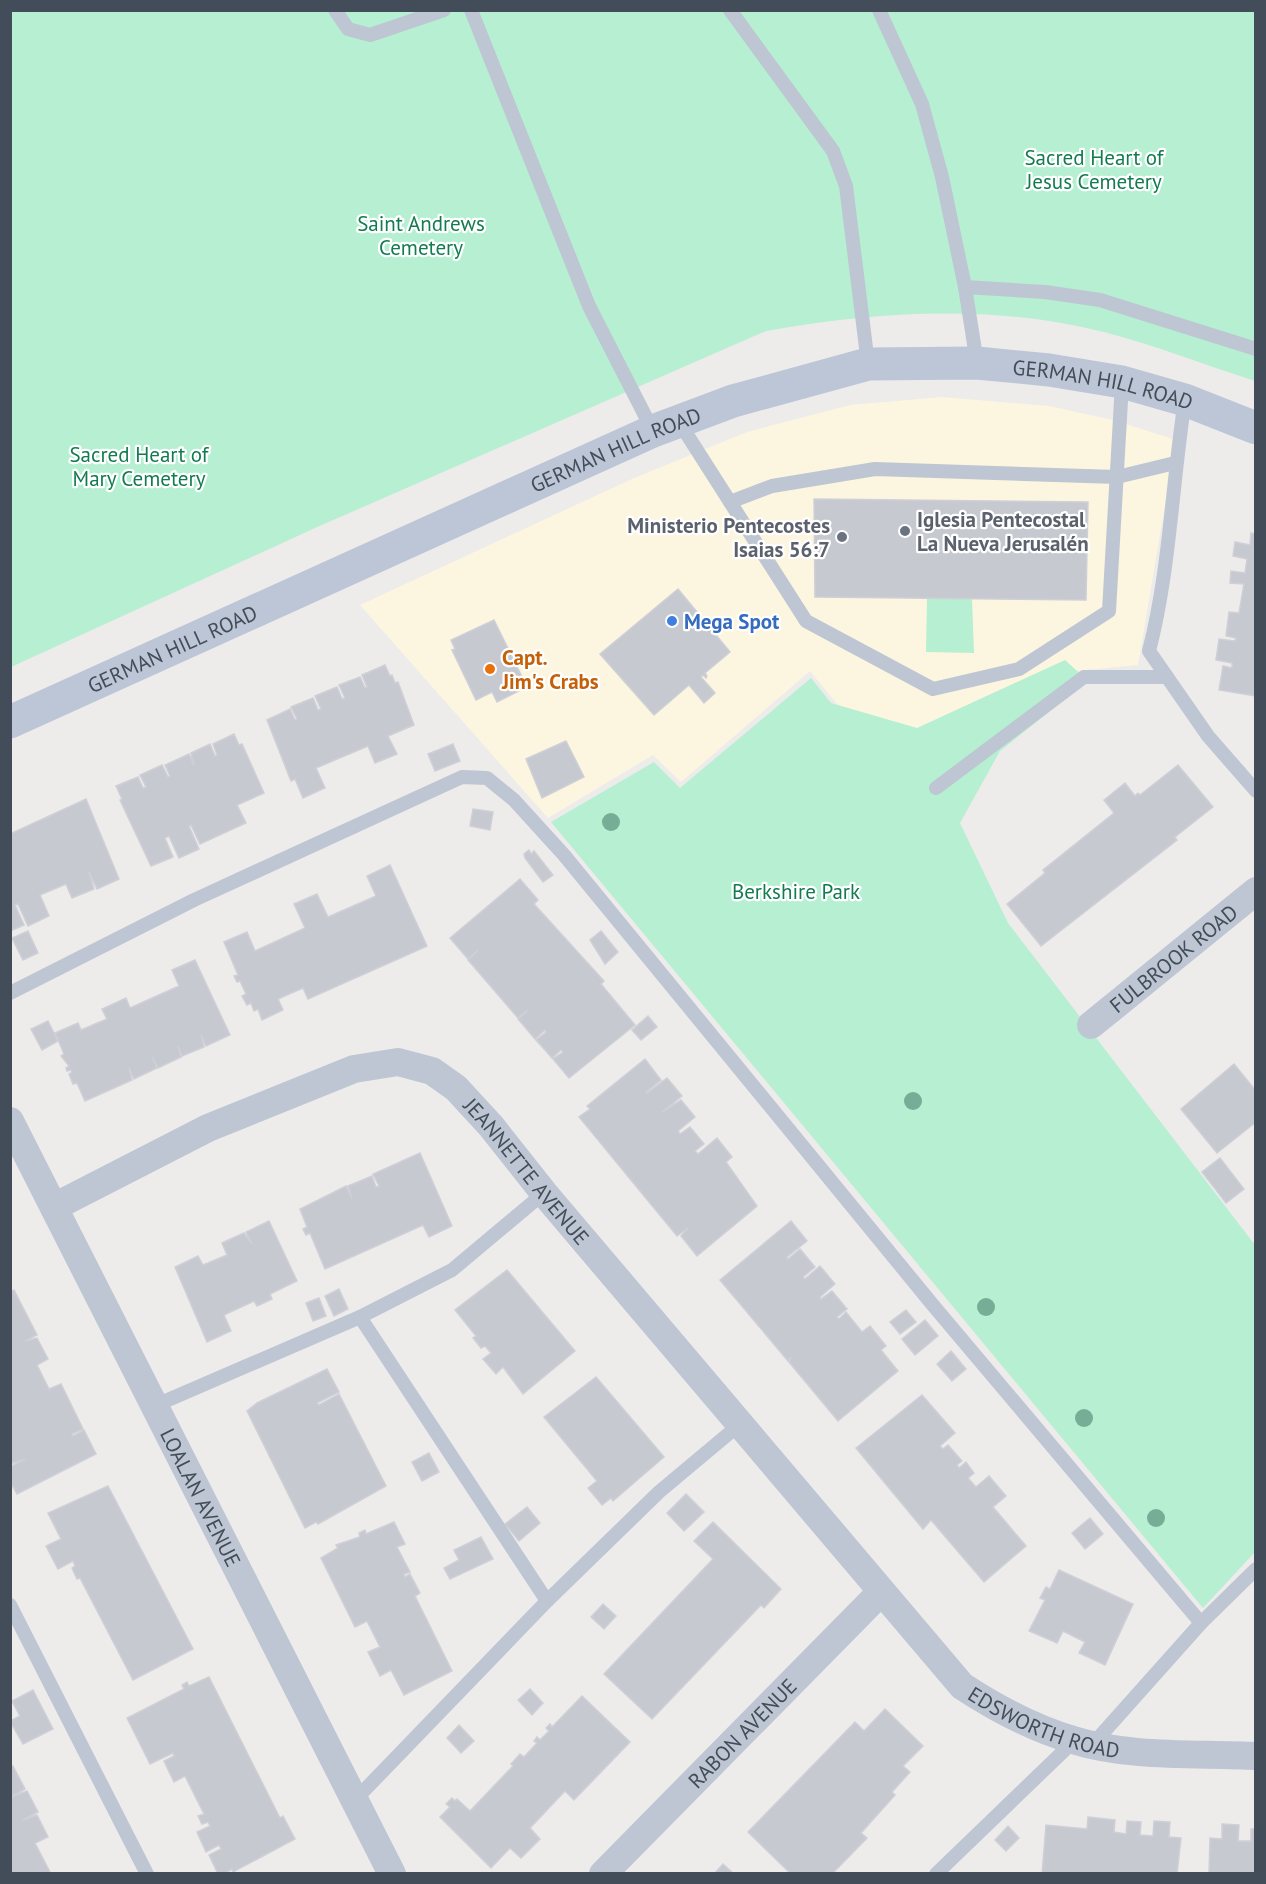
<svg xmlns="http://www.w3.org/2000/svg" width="1266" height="1884" font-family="'PT Sans',sans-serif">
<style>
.commercial{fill:#fcf6e1}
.green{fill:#b6efd1}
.building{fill:#c7c9d1;stroke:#cfd0d7;stroke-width:1.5}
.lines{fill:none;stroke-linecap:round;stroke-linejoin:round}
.lane{stroke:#bdc6d2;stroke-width:14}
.street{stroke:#bdc6d2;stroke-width:28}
.secondary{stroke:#bcc6d6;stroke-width:33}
.tree{fill:#76ad96}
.worship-dot{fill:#6b7280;stroke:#fff;stroke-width:2}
.shop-dot{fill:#3f7fe0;stroke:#fff;stroke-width:2}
.food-dot{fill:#e8710a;stroke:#fff;stroke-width:2}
.labels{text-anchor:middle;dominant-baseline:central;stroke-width:4.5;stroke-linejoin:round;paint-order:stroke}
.park-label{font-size:21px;fill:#137b50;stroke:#fff}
.street-label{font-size:21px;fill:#434d59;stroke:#fff}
.worship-label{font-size:21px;font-weight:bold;fill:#5b616d;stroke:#fff;text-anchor:start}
.shop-label{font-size:21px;font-weight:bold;fill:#366cbe;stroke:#fff;text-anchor:start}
.food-label{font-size:21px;font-weight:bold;fill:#c56008;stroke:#fff;text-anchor:start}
</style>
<rect width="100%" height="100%" fill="#eeebeb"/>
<polygon class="commercial" points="942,397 1049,406 1113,420 1176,440 1138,665 1075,671 891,770 810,671 681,782 653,755 548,818 360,605 632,479 747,432 850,405"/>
<g class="green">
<path d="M10,11H1255V381C1205,365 1155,345 1104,332C993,304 878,311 766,331L315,528L11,667Z"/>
<polygon points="927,599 972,599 974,653 926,652"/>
<polygon points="1065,660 1088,681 1000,751 960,823 1008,923 1255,1245 1255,1552 1203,1608 551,822 654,762 680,788 811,678 831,703 917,728"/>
</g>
<g class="building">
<polygon points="814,499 1088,502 1086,600 815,597"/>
<polygon points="1251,533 1256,534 1256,696 1219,690 1223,666 1232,668 1232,663 1216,660 1219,639 1235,641 1236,638 1226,636 1229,612 1239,613 1244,584 1230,583 1231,571 1245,573 1247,559 1233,556 1235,542 1250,545"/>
<polygon points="678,589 730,652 705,673 707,676 706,678 703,675 701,677 715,693 704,703 689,685 654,715 600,654"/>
<polygon points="494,620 527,687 497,702 492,692 476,700 452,650 455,649 451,640"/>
<polygon points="385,665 390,676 392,675 395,683 398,682 414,725 388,736 397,754 375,763 368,746 316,768 325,788 303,798 295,779 291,781 267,720 290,709 295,720 297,719 291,707 313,698 318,710 321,709 315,696 337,687 342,699 345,698 339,685 360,677 365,688 367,687 362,675"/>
<polygon points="234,734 239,745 242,744 264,793 237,805 246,823 200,844 191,825 189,826 199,849 179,858 169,836 165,838 173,857 151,866 120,800 122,799 116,786 138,777 143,788 146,787 140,775 162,765 168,777 170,776 165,765 189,754 194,765 191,753 210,744 215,756 217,755 213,744"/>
<polygon points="566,741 584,777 542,798 526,759"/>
<polygon points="453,744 460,761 435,771 428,754"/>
<polygon points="1178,765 1213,807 1175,837 1177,840 1041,946 1007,904 1045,873 1043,870 1114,813 1104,800 1125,783 1135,796 1138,793 1140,795"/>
<polygon points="86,799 119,879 97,889 89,872 94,889 72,898 66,884 40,895 49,916 28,926 18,904 15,905 24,925 10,931 10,834"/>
<polygon points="473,809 493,812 490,830 470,826"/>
<polygon points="529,850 531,854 534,851 553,875 543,882 525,858 524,854"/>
<polygon points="390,865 427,946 308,999 303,988 278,999 283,1010 262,1020 258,1009 254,1011 251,1003 247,1005 242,996 246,994 240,981 237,982 234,976 238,975 224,942 247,932 255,951 305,928 294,904 317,894 328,917 376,896 367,876"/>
<polygon points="520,879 538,900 534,904 604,981 601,984 635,1025 569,1078 553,1059 563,1052 561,1050 552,1058 536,1040 546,1032 545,1030 535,1039 518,1019 528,1010 518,1018 468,960 478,950 468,959 450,938"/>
<polygon points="28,931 38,953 23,960 12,938"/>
<polygon points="601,931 618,952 605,964 590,940"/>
<polygon points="195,960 230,1035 206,1046 201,1035 204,1047 182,1056 178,1046 181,1057 158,1068 152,1057 157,1068 134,1079 129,1068 132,1080 85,1101 77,1083 73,1084 69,1074 72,1072 71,1070 67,1071 66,1068 69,1066 61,1056 64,1054 55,1033 78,1023 81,1030 107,1019 102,1009 126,998 130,1008 179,986 172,970"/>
<polygon points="648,1016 657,1027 641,1040 632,1030"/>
<polygon points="48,1021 58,1041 42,1050 31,1029"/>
<polygon points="645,1059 661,1080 646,1092 647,1093 667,1078 682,1096 662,1112 681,1100 695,1117 678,1131 680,1134 690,1127 704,1144 695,1151 698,1154 717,1138 732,1157 726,1162 757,1206 697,1256 681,1236 688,1228 677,1236 579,1117 590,1109 587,1106"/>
<polygon points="1234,1064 1256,1091 1256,1122 1217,1153 1181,1109"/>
<polygon points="420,1153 452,1226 429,1237 423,1225 325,1269 310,1233 306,1235 303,1229 307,1227 300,1209 346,1186 352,1199 348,1186 372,1176 376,1187 379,1186 373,1174"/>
<polygon points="1220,1158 1244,1189 1226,1203 1202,1172"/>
<polygon points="269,1221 297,1281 270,1294 272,1299 257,1306 254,1301 224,1315 231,1331 207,1342 175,1267 198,1256 203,1265 227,1255 222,1243 244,1233 252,1244 246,1232"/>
<polygon points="791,1221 807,1241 787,1257 788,1259 800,1249 815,1267 803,1277 805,1279 820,1266 835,1284 820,1297 821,1299 832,1291 847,1309 837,1317 839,1319 846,1312 862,1332 870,1326 886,1346 881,1350 898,1371 838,1421 789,1362 791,1357 788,1361 720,1280"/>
<polygon points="507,1270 575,1351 523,1394 503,1367 496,1374 483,1359 491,1353 485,1346 481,1348 473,1338 476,1336 455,1310"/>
<polygon points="339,1289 348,1309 334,1316 325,1296"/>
<polygon points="14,1290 37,1335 25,1341 37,1338 48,1359 37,1365 49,1389 61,1384 83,1429 72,1434 73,1436 84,1430 96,1454 17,1494 10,1481 10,1467 25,1459 10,1464 10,1292"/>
<polygon points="319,1298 326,1316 313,1321 306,1303"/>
<polygon points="906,1310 916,1322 900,1334 890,1322"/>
<polygon points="925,1320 938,1336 915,1355 902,1339"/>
<polygon points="951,1351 966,1369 952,1381 937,1364"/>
<polygon points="327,1369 339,1392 317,1403 319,1405 339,1394 386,1486 318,1524 316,1522 305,1528 247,1411 257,1403"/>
<polygon points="596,1377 664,1457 613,1501 611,1498 602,1505 588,1488 597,1481 544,1417"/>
<polygon points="922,1395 955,1433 940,1446 943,1449 948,1445 962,1461 957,1465 959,1468 966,1462 974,1473 968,1478 976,1487 989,1476 1006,1496 993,1507 1026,1546 984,1582 931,1520 923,1529 856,1448"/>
<polygon points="429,1453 439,1472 422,1481 412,1462"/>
<polygon points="108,1486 193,1649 133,1680 80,1578 77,1579 72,1568 75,1566 73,1561 58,1569 46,1546 61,1539 48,1513"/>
<polygon points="686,1494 704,1512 684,1531 667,1513"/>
<polygon points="527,1507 540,1523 519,1541 505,1524"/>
<polygon points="1090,1518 1103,1534 1085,1549 1072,1533"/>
<polygon points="394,1522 405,1544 397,1547 410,1572 404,1574 405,1577 410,1574 420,1593 415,1596 452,1671 404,1695 391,1670 380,1676 368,1652 380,1647 367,1621 355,1627 321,1558 338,1548 336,1545 360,1537 359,1533 365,1530 366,1534"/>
<polygon points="713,1522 781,1589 764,1608 761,1605 652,1719 604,1674 713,1559 694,1541"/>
<polygon points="481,1537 493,1559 450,1579 444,1568 459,1560 454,1550"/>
<polygon points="1059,1570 1133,1604 1105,1665 1079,1653 1085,1642 1063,1631 1057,1643 1029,1631 1045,1600 1040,1598 1046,1587 1050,1589"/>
<polygon points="603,1604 616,1616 604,1629 591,1617"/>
<polygon points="209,1677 280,1818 283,1816 295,1839 233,1872 232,1869 224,1874 218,1874 209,1855 221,1849 219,1845 206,1852 197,1832 210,1826 208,1822 202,1824 198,1816 204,1814 185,1776 174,1782 164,1761 174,1756 173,1753 150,1764 127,1718 184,1689 182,1685 187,1682 189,1686"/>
<polygon points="530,1689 543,1703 532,1715 518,1700"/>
<polygon points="33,1690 53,1729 23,1744 10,1721 20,1716 12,1701"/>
<polygon points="582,1696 630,1742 574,1800 565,1791 530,1828 540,1839 521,1858 510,1848 491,1868 440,1817 450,1807 446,1804 452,1798 455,1801 457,1799 470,1811 513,1766 511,1764 520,1754 524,1757 537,1743 534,1741 537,1737 540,1740 549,1731 546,1728 550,1724 552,1727"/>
<polygon points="885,1709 923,1746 903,1766 910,1772 892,1792 895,1795 861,1833 867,1838 832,1874 791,1874 748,1832 855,1722 864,1731"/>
<polygon points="459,1725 474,1741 461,1753 447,1738"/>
<polygon points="13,1766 25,1789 11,1797 27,1791 38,1812 23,1820 37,1815 48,1837 35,1843 51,1874 10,1874 10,1767"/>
<polygon points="1088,1817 1115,1820 1114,1832 1126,1834 1127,1821 1141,1822 1140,1835 1153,1836 1154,1821 1170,1822 1169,1837 1181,1838 1177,1874 1042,1874 1046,1825 1087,1829"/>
<polygon points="1222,1824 1239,1825 1238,1841 1251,1841 1251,1829 1256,1829 1256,1874 1209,1874 1210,1838 1222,1839"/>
<polygon points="1008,1826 1019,1838 1006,1851 995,1840"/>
<polygon points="723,1864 734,1874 714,1874"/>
</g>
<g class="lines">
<g class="lane">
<polyline points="335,10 348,29 370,35 444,10"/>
<polyline points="471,10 589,306 653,431"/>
<polyline points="730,10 833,151 846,186 868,364"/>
<polyline points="879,10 922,104 942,177 965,287 1045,292 1100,300 1256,349"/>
<polyline points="965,287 977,363"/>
<path d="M1185,400C1172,483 1170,570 1149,651L1208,736L1256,791"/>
<polyline points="679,422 806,621 933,689 1019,669 1109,611 1122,383"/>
<polyline points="730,502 772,486 875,469 1117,477 1175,463"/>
<polyline points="936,788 1084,677 1167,677"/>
<polyline points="10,993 194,900 462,777 487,778 514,800 564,855 932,1304 1201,1623"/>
<polyline points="360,1317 547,1601"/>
<polyline points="154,1406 360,1317 452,1270 544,1193"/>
<polyline points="10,1605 147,1874"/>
<polyline points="1093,1744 1201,1623 1256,1569"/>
<polyline points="354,1801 547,1601 659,1492 739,1425"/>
<polyline points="936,1874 1074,1741"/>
</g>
<g class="street">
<path id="s1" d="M1091,1025L1256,891"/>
<path id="s2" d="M10,1121L392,1874"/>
<path id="s3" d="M54,1207L208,1128L354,1069L398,1062L432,1071L456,1088L491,1126L544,1193L962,1686C997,1709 1032,1728 1073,1740C1130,1758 1196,1753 1256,1756"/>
<path id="s4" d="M603,1874L880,1593"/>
</g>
<path class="secondary" id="s5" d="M10,722L653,431L733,401L868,364L977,363L1049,370L1122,382L1185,400L1256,428"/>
</g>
<g class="tree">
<circle cx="611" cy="822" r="9"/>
<circle cx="913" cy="1101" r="9"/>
<circle cx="986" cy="1307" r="9"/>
<circle cx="1084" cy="1418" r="9"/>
<circle cx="1156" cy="1518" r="9"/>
</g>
<g class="worship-dot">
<circle cx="905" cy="531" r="6"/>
<circle cx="842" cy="537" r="6"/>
</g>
<circle class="shop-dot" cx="672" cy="621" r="6"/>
<circle class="food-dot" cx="490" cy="669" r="6"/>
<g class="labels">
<g class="park-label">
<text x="1094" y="157">Sacred Heart of<tspan x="1094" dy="24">Jesus Cemetery</tspan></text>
<text x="421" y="223">Saint Andrews<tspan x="421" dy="24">Cemetery</tspan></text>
<text x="139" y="454">Sacred Heart of<tspan x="139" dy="24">Mary Cemetery</tspan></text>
<text x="796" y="891">Berkshire Park</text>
</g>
<g class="street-label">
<text stroke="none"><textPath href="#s5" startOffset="1168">GERMAN HILL ROAD</textPath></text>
<text stroke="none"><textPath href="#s5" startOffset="664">GERMAN HILL ROAD</textPath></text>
<text stroke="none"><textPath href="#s5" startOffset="178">GERMAN HILL ROAD</textPath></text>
<text stroke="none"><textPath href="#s1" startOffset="106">FULBROOK ROAD</textPath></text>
<text stroke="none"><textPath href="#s3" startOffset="549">JEANNETTE AVENUE</textPath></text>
<text stroke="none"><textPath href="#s2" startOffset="422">LOALAN AVENUE</textPath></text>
<text stroke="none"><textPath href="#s3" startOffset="1314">EDSWORTH ROAD</textPath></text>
<text stroke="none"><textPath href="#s4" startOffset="198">RABON AVENUE</textPath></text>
</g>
<g class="worship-label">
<text x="917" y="519">Iglesia Pentecostal<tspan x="917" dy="24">La Nueva Jerusalén</tspan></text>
<text x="830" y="525" text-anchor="end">Ministerio Pentecostes<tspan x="830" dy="24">Isaias 56:7</tspan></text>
</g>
<g class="shop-label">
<text x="684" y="621">Mega Spot</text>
</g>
<g class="food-label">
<text x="502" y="657">Capt.<tspan x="502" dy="24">Jim's Crabs</tspan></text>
</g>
</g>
<rect width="1266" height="1884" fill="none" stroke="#434d59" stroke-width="24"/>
</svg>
